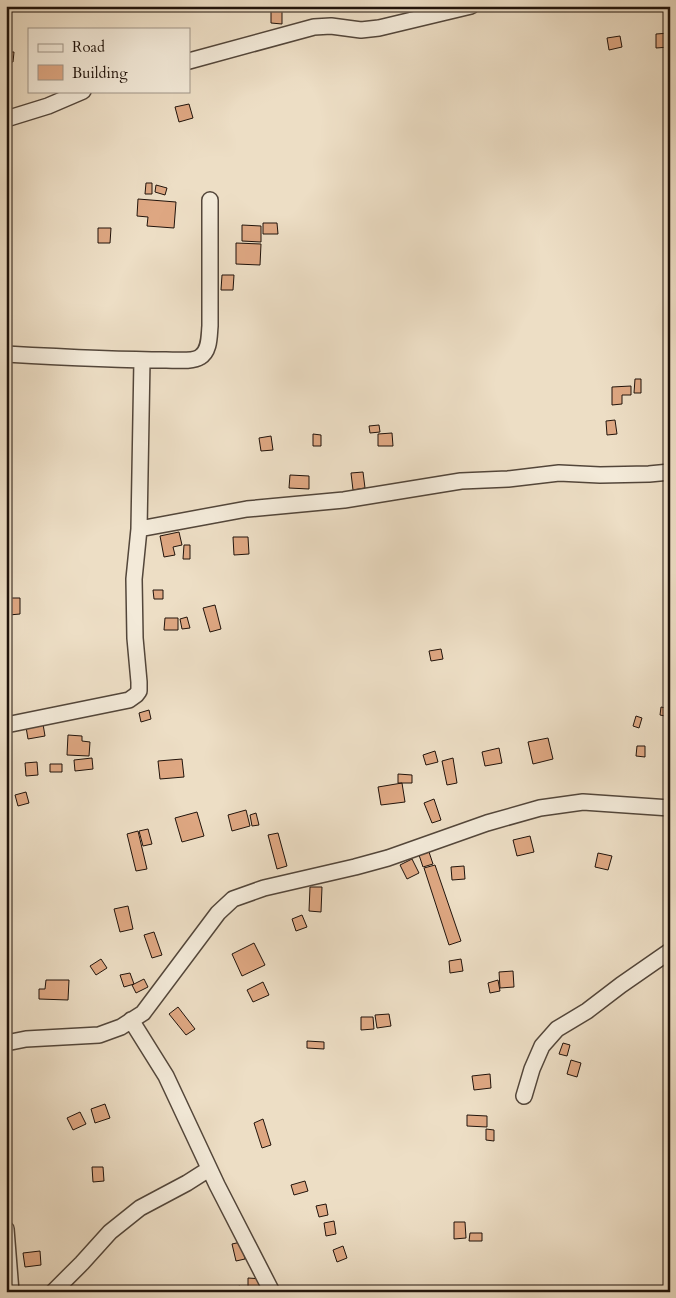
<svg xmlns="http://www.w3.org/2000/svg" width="676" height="1298" font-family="Cardo,serif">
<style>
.building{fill:#dea782;stroke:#20130b}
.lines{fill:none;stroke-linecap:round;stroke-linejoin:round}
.minor-casing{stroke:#53463a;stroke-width:18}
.minor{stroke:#f3ead9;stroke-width:15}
</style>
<rect width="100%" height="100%" fill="#eddec5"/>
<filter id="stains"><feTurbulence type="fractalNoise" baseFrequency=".004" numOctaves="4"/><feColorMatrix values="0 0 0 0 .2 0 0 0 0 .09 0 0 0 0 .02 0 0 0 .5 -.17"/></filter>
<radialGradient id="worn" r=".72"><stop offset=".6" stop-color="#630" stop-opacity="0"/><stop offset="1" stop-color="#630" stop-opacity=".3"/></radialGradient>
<path class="building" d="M 271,9 L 282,10 L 282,24 L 271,23 Z
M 670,33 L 670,47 L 656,48 L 656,34 Z
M 620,36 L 622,47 L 609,50 L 607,38 Z
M 6,52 L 14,52 L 13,62 L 6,62 Z
M 189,104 L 193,118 L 179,122 L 175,107 Z
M 146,183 L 152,183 L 152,194 L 145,194 Z
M 156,185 L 167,188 L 165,195 L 155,192 Z
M 138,199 L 176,202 L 174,228 L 147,226 L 148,217 L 137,216 Z
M 263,223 L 277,223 L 278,234 L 263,234 Z
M 242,225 L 261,226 L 261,242 L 242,241 Z
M 98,228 L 111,228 L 110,243 L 98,243 Z
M 236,243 L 261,244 L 260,265 L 236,264 Z
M 222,275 L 234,275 L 233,290 L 221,290 Z
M 635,379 L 641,379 L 641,393 L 634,393 Z
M 631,386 L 631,395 L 622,395 L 622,404 L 612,405 L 612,387 Z
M 615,420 L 617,434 L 607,435 L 606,421 Z
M 379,425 L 380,432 L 370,433 L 369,426 Z
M 392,433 L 393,446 L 378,446 L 378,434 Z
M 313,434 L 321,435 L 321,446 L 313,446 Z
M 271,436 L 273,450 L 261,451 L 259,438 Z
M 363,472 L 365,488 L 353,490 L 351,473 Z
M 290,475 L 309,476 L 309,489 L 289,488 Z
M 179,532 L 182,545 L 173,547 L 175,555 L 164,557 L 160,536 Z
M 233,537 L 248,537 L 249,554 L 234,555 Z
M 184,545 L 190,545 L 190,559 L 183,559 Z
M 153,590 L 163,590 L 163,599 L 154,599 Z
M 8,598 L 20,598 L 20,614 L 9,615 Z
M 215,605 L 221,629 L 210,632 L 203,608 Z
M 187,617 L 190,628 L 182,629 L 180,619 Z
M 165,618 L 178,618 L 178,630 L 164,630 Z
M 441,649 L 443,659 L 431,661 L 429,651 Z
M 661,707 L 670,709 L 670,717 L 660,715 Z
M 149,710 L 151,719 L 141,722 L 139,713 Z
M 636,716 L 642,718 L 639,728 L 633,726 Z
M 43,724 L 45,736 L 28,739 L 26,727 Z
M 68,735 L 82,736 L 82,741 L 90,742 L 89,756 L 67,755 Z
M 548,738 L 553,759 L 533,764 L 528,742 Z
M 637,746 L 645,746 L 645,757 L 636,756 Z
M 499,748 L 502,763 L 485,766 L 482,752 Z
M 435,751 L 438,762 L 426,765 L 423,755 Z
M 92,758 L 93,769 L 75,771 L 74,760 Z
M 453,758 L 457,783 L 447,785 L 442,761 Z
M 182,759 L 184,777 L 160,779 L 158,761 Z
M 37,762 L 38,775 L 26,776 L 25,763 Z
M 50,764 L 62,764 L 62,772 L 50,772 Z
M 398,774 L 412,775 L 412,783 L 398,783 Z
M 402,783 L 405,802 L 381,805 L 378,787 Z
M 26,792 L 29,803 L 18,806 L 15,795 Z
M 434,799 L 441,820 L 432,823 L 424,803 Z
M 246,810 L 250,826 L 232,831 L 228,815 Z
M 197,812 L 204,836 L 182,842 L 175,818 Z
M 256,813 L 259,825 L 252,826 L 250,815 Z
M 148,829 L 152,844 L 143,846 L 139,831 Z
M 138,831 L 147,869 L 136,871 L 127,834 Z
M 278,833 L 287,866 L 277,869 L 268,835 Z
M 530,836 L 534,852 L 517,856 L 513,840 Z
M 429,852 L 433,864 L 423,867 L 419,855 Z
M 598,853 L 612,856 L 608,870 L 595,867 Z
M 412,859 L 419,873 L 407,879 L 400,865 Z
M 435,865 L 461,941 L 449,945 L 424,868 Z
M 464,866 L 465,879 L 452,880 L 451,867 Z
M 310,887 L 322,887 L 321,912 L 309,911 Z
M 128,906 L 133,929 L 120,932 L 114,909 Z
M 302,915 L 307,927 L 296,931 L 292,919 Z
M 154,932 L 162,955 L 152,958 L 144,935 Z
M 254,943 L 265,965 L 242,976 L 232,954 Z
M 101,959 L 107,968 L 96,975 L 90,966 Z
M 461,959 L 463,971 L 450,973 L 449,961 Z
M 513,971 L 514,987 L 500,988 L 499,972 Z
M 130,973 L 134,984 L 124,987 L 120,975 Z
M 144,979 L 148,987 L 136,993 L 132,985 Z
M 46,980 L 69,980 L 68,1000 L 39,999 L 39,989 L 45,989 Z
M 498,980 L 500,991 L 490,993 L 488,983 Z
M 263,982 L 269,995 L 253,1002 L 247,990 Z
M 178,1007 L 195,1029 L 186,1035 L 169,1014 Z
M 389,1014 L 391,1026 L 377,1028 L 375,1015 Z
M 361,1017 L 373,1017 L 374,1029 L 361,1030 Z
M 307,1041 L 324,1042 L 324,1049 L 307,1048 Z
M 563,1043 L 570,1045 L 567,1056 L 559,1054 Z
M 571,1060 L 581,1063 L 577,1077 L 567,1074 Z
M 490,1074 L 491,1088 L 474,1090 L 472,1076 Z
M 105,1104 L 110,1118 L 95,1123 L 91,1109 Z
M 80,1112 L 86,1124 L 73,1130 L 67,1118 Z
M 467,1115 L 487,1116 L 487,1127 L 467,1126 Z
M 263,1119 L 271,1145 L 262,1148 L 254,1123 Z
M 486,1129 L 494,1130 L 494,1141 L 486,1140 Z
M 92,1167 L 103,1167 L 104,1181 L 93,1182 Z
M 305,1181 L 308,1191 L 294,1195 L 291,1185 Z
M 326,1204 L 328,1215 L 319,1217 L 316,1206 Z
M 334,1221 L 336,1234 L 326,1236 L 324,1223 Z
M 454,1222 L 465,1222 L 466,1238 L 454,1239 Z
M 470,1233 L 482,1233 L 482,1241 L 469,1241 Z
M 241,1242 L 245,1259 L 236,1261 L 232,1244 Z
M 343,1246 L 347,1258 L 337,1262 L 333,1250 Z
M 40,1251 L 41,1265 L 25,1267 L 23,1253 Z
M 248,1278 L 263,1279 L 263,1292 L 248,1292 Z
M 240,1286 L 241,1292 L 217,1292 Z"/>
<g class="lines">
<g class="minor-casing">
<path id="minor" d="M 189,61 L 314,27 L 331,26 L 361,30 L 379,28 L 471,6
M 6,119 L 48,106 L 83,91
M 6,354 C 59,357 113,360 166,360 C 175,360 193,362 200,357 C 210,351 209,336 210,326 L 210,200
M 139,529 L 247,509 L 344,500 L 461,481 L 508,479 L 559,473 L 600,475 L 649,474 L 670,472
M 6,725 L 129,700 L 136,695 L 139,691 L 139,682 L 135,638 L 134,579 L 139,529 L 142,360
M 131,1020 L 166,1076 L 217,1185 L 272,1292
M 6,1043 L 26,1039 L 99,1035 L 121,1027 L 143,1013 L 218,913 L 233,899 L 264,888 L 355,867 L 388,858 L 487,823 L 540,808 L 583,802 L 670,808
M 524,1096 L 532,1069 L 542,1046 L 557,1029 L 587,1011 L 621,985 L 670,951
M 6,1229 L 11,1292
M 53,1292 L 82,1263 L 110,1232 L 140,1208 L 187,1183 L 209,1169"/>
</g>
<use href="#minor" class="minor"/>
</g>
<rect width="676" height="1298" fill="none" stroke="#eddec5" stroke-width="25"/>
<rect x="8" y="8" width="661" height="1283" fill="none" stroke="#20130b" stroke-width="2.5"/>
<rect x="12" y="12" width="651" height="1273" fill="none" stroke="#20130b"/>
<rect x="28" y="28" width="162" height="65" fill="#f3ead9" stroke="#9f9487"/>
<rect x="38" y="44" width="25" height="8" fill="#f3ead9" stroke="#9f9487"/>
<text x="72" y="52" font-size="15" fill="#20130b">Road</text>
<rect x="38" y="65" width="25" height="15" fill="#dea782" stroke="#9f9487"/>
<text x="72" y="78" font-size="15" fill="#20130b">Building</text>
<rect width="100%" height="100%" filter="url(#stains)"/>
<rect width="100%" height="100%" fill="url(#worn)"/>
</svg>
